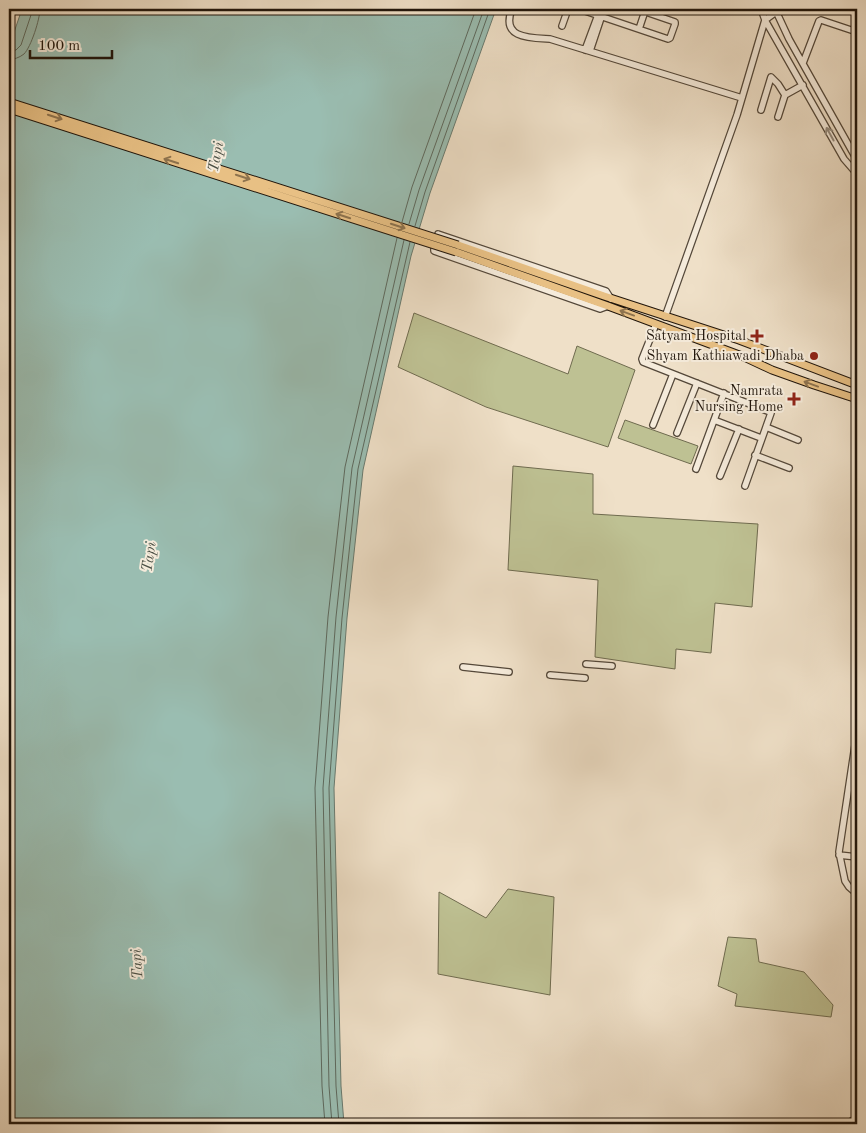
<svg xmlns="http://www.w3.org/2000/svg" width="866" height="1133" font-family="'Old Standard TT',serif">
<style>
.green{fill:#bec193;stroke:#6f6b4f}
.water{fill:#9abdb1;stroke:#697a6f}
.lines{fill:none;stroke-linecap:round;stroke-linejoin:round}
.shore{stroke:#5d695e;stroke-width:1}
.minor-casing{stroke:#54483a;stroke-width:8}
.major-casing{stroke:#20150b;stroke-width:9}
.minor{stroke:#f5ebdb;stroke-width:5.5}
.major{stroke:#e8c084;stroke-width:7}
.major-bridge-casing{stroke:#20150b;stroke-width:9;stroke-linecap:butt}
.major-bridge{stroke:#e8c084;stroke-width:7}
.oneway{stroke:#8e734e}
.oneway2{stroke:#958b7d}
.poi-dot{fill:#8f2418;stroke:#f5ebdb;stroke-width:2}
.labels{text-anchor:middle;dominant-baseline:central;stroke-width:4;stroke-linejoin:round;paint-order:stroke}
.poi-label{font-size:14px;fill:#20150b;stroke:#f5ebdb;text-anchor:end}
.water-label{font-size:15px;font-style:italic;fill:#4b5045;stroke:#f5ebdb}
</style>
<rect width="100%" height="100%" fill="#efe0c8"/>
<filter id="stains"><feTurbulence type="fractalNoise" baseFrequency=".004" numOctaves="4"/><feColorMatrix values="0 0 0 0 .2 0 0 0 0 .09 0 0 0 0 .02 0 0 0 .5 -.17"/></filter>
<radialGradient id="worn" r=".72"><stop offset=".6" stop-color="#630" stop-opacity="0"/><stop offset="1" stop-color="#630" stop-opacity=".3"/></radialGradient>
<path class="green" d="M 414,313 L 568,374 L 577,346 L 635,370 L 608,447 L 486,407 L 398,367 Z
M 625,420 L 698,446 L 691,464 L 618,438 Z
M 513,466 L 593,474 L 593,514 L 758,524 L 752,607 L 715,603 L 711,653 L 676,649 L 675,669 L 595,657 L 598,580 L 508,570 Z
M 508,889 L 554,897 L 550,995 L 438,974 L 439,892 L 486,918 Z
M 728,937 L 756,939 L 759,962 L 804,972 L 833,1005 L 831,1017 L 735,1006 L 737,994 L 718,986 Z"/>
<path class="water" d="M 22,9 L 496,9 L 430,193 L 411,256 L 363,470 L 347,618 L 334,788 L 341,1086 L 344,1124 L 9,1124 L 9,47 Z"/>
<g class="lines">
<path class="shore" d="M 9,52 L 16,50 L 21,45 L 33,9
M 9,60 C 14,59 19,58 24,54 C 31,47 40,19 40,9
M 402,222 L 412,187 L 476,9
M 409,224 L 419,190 L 484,9
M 415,226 L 425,192 L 490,9
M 325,1124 L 322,1086 L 315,788 L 328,617 L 345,467 L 397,238
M 332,1124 L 329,1086 L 323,788 L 336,617 L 352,468 L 404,240
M 339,1124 L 336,1086 L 329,788 L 342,618 L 358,469 L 410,242"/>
<g class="minor-casing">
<path id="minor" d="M 512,9 C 500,39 531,38 550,39 L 742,98
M 579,9 L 668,39 L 670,38 L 675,24 L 675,22 L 637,9
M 761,9 L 765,20 L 844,159 L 857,174
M 775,9 L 789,39 L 857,160
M 562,26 L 568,9
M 639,29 L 645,11
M 585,50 L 598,15 L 601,13
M 590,51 L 604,9
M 803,63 L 819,21 L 821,20 L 857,32
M 761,110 L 771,77 L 778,84 L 785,95 L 803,85
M 778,117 L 785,95
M 608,306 L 600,309 L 434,251 L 434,248 L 438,234 L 606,291 L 611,299
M 665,317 L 737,115 L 765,20 L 776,12
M 656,324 L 642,359 L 643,362 L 770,412 L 771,413 L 745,486
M 714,420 L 761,438
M 653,425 L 673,374
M 766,427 L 798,440
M 677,433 L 697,383
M 755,455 L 789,468
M 696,469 L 724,393
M 720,476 L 739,429
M 586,664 L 612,666
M 463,667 L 509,672
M 550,675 L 585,678
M 857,732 L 839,852 L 845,881 L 849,887 L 857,894
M 839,855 L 857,857
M 846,1124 L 857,1118"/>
</g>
<g class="major-casing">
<path id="major" d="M 458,245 L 604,296 L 739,340 L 857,385
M 456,252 L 608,306 L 742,356 L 772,370 L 814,385 L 857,399"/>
</g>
<use href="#minor" class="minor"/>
<use href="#major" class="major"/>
<g class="major-bridge-casing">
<path id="major-bridge" d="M 9,102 L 458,245
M 9,109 L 456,252"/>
</g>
<use href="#major-bridge" class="major-bridge"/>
</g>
<defs><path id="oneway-shaft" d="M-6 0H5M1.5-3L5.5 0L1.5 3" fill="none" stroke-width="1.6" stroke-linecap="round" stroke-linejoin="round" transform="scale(1.25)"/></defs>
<g class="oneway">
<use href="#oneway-shaft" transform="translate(55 117) rotate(18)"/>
<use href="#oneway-shaft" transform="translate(171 161) rotate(-162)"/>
<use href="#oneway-shaft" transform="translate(243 177) rotate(18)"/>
<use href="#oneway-shaft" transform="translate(343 216) rotate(-162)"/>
<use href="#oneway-shaft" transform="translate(398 226) rotate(18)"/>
<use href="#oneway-shaft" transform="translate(627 313) rotate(-160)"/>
<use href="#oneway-shaft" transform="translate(811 384) rotate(-160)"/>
</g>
<use class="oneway2" href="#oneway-shaft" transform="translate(830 134) rotate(-119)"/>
<g class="poi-dot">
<path d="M754.5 328.5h5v5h5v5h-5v5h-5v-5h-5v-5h5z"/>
<circle cx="814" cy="356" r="5"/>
<path d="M791.5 391.5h5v5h5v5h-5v5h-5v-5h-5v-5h5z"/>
</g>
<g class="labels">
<g class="poi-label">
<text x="746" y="336">Satyam Hospital</text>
<text x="804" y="356">Shyam Kathiawadi Dhaba</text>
<text x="783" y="391">Namrata<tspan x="783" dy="16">Nursing Home</tspan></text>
</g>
<g class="water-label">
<text transform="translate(217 157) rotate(-79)">Tapi</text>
<text transform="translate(150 557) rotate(-82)">Tapi</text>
<text transform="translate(138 964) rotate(-94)">Tapi</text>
</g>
</g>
<rect width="866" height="1133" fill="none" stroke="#efe0c8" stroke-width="30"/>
<rect x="10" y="10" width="846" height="1113" fill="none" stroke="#20150b" stroke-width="2.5"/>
<rect x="15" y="15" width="836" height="1103" fill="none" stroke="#20150b"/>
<path d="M30 50v8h82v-8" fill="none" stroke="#20150b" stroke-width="2.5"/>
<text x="38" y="50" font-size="15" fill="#20150b" stroke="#f5ebdb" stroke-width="4" paint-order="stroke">100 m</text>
<rect width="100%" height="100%" filter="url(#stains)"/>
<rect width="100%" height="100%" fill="url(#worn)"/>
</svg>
